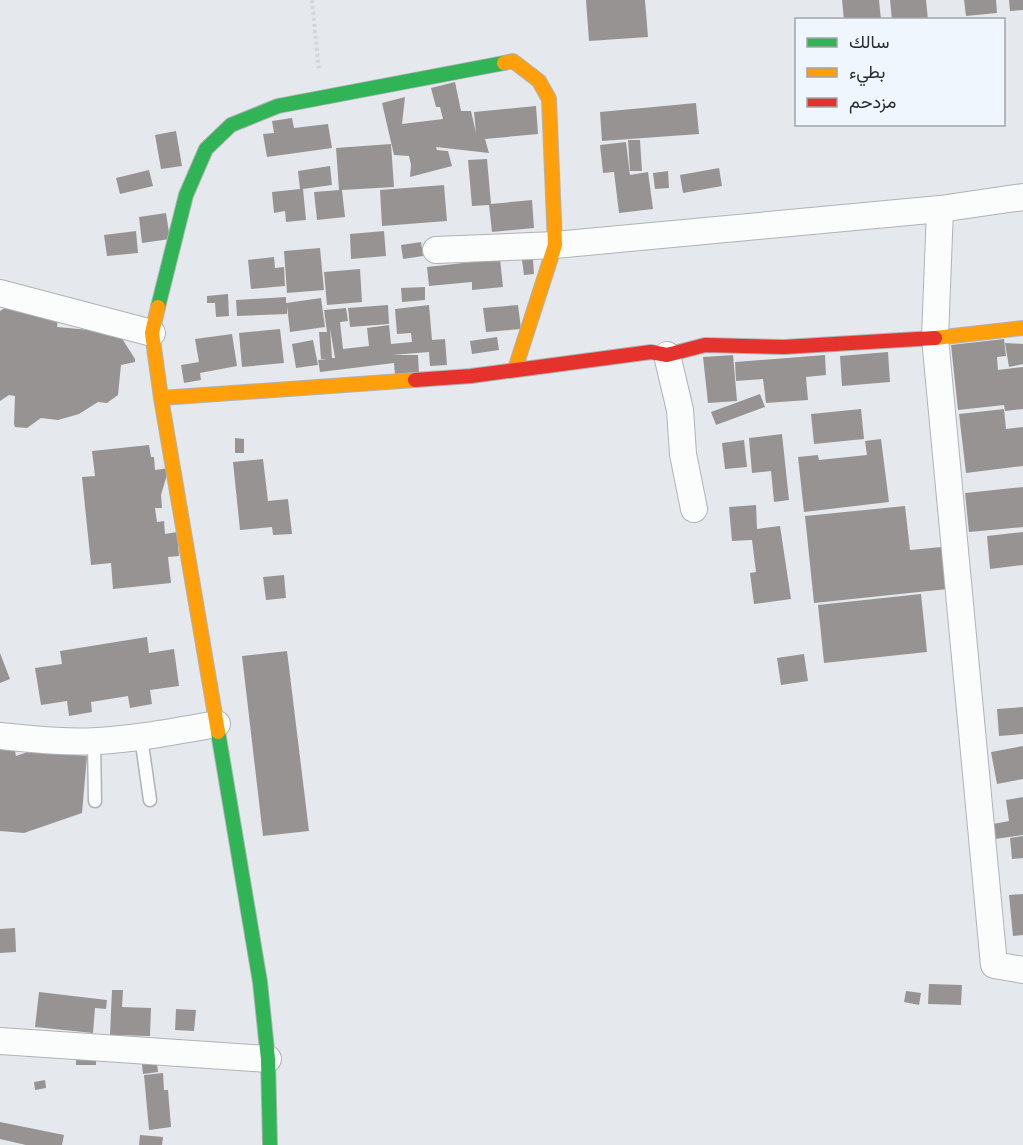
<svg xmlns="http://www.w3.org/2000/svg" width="1023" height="1145" font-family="'Work Sans',Vazirmatn,sans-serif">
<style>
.building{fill:#989393;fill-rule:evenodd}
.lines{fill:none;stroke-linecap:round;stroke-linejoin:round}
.lane-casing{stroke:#afb3b6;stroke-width:15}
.street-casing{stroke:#afb3b6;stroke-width:28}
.fast-casing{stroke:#afb3b6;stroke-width:16}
.slow-casing{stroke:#afb3b6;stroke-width:16}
.jam-casing{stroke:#afb3b6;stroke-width:16}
.path{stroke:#d4d5d6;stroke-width:4;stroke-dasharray:3 3;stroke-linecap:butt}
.lane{stroke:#fbfcfc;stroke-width:12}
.street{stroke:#fbfcfc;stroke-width:26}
.fast{stroke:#30b455;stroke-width:14}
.slow{stroke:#ff9f0a;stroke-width:14}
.jam{stroke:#e5322d;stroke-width:14}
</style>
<rect width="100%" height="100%" fill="#e5e9ee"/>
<path class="building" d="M 586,0 L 645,0 L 648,37 L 589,41 Z
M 842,0 L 879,0 L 881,20 L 844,20 Z
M 890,0 L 926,0 L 928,20 L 892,20 Z
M 964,0 L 996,0 L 997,13 L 966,16 Z
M 1009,0 L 1023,0 L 1023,10 L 1010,11 Z
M 455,82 L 461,111 L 471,111 L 476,133 L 474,112 L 536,106 L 538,134 L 485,139 L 489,153 L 436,147 L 437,150 L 448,151 L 452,166 L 410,177 L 411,165 L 409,156 L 394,155 L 382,103 L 405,97 L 402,124 L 443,119 L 440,107 L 436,107 L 431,88 Z
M 696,103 L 699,134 L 602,141 L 600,112 Z
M 292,118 L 294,128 L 328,124 L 332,148 L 267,157 L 263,134 L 274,133 L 272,121 Z
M 176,131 L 182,166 L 161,169 L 155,135 Z
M 628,140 L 640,140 L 642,171 L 630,171 Z
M 626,142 L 630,175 L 648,172 L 653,209 L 619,213 L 614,172 L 603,173 L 600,145 Z
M 391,144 L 394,187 L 342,190 L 345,217 L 317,220 L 314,192 L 339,190 L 336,148 Z
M 487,159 L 491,204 L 532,200 L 534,228 L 492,232 L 489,205 L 472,206 L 468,160 Z
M 330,166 L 332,185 L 303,189 L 306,220 L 286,222 L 285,211 L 274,213 L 272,192 L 300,189 L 298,171 Z
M 719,168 L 722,186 L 683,193 L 680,175 Z
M 149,170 L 153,186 L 120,194 L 116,178 Z
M 668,171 L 669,188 L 655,189 L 653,173 Z
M 444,185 L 447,221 L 382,226 L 380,190 Z
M 166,213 L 170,239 L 142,243 L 139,217 Z
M 136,231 L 138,253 L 107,256 L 104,235 Z
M 384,231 L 386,256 L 351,259 L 350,234 Z
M 421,242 L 423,256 L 403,259 L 401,245 Z
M 320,248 L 324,290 L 287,293 L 284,251 Z
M 274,257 L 275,268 L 284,267 L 285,286 L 251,289 L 248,260 Z
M 500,259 L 503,287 L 472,290 L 472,282 L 429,286 L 427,267 Z
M 533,259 L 534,274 L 524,275 L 522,260 Z
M 360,269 L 362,302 L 327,305 L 324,272 Z
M 425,287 L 425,300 L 402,302 L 401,288 Z
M 228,294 L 229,316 L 216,317 L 215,303 L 207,303 L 207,296 Z
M 286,297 L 286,303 L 321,298 L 325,327 L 290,332 L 287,306 L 287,314 L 237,316 L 236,300 Z
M 388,305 L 389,324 L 350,327 L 348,308 Z
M 429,305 L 432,340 L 445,339 L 447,365 L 430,366 L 429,352 L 393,355 L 418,355 L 419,374 L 395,376 L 394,363 L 320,372 L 318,360 L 327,359 L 321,359 L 319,332 L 327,332 L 324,310 L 346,308 L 348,321 L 340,322 L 343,349 L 369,346 L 367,328 L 389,325 L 391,344 L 412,342 L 411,333 L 397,334 L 395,309 ZM 330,328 L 335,358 L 332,358 Z
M 518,305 L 521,329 L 486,332 L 483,308 Z
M 8,306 L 59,309 L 57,327 L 90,330 L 95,327 L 116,329 L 135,359 L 135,362 L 121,365 L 118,395 L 107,403 L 98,402 L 79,414 L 58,420 L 41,418 L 27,428 L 15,427 L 14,424 L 15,396 L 9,395 L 0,401 L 0,311 Z
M 280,329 L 284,363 L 242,367 L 239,333 Z
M 232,334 L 237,366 L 200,373 L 201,380 L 184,383 L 181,365 L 199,362 L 195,339 Z
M 497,337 L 499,350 L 472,354 L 470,341 Z
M 1004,339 L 1006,356 L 997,357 L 998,370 L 1023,367 L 1023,409 L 1005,411 L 1004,405 L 958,410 L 951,345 Z
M 313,340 L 318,365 L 296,368 L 292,344 Z
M 1005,343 L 1023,344 L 1023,364 L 1009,367 Z
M 888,352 L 890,382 L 842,386 L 840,356 Z
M 733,355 L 737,401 L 708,403 L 703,357 Z
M 825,355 L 826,375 L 806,377 L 808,400 L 766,403 L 763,379 L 736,381 L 735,362 Z
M 760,394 L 765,407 L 716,425 L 711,412 Z
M 861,409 L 864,439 L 814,444 L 811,414 Z
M 1004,409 L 1006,429 L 1023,427 L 1023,466 L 966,473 L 959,414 Z
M 782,434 L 789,500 L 774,502 L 771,471 L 752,473 L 749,438 Z
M 235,438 L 244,439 L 244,453 L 235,453 Z
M 881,439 L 889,502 L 804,512 L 798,457 L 818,455 L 819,460 L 867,455 L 865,441 Z
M 744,440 L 747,467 L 725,469 L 722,443 Z
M 149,445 L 151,457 L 154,457 L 155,470 L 169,468 L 161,495 L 162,508 L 155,508 L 157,522 L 164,521 L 165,534 L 177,532 L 179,556 L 168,557 L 171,583 L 113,589 L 111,563 L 91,565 L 82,477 L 95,476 L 92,451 Z
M 263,459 L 268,501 L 288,499 L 292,534 L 273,535 L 272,527 L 240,530 L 233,462 Z
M 1023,487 L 1023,527 L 969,532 L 965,493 Z
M 756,505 L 757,529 L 780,526 L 791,599 L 754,604 L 750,573 L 756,572 L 752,540 L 732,541 L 729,507 Z
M 905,506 L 910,550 L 952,546 L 957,588 L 814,603 L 805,516 Z
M 1023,532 L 1023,565 L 990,569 L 987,536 Z
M 284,575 L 286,598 L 266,600 L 263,577 Z
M 921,594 L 927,652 L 824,663 L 818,605 Z
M 147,637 L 149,653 L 174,649 L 179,686 L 150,690 L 152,704 L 130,708 L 128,696 L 91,702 L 92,712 L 69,716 L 67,701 L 41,705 L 35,668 L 62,664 L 60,651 Z
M 287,651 L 309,831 L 263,836 L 242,656 Z
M 0,653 L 10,679 L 0,683 Z
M 804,654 L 808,681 L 781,685 L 777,658 Z
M 1023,707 L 1023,734 L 999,736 L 997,709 Z
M 0,739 L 5,740 L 4,750 L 15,751 L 16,756 L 51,744 L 65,746 L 69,754 L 87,756 L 82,813 L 24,833 L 0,831 Z
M 1023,746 L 1023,779 L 997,784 L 991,752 Z
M 1023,797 L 1023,835 L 995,839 L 993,824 L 1009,821 L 1006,800 Z
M 1023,836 L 1023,858 L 1012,859 L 1010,838 Z
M 1023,894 L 1023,935 L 1013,936 L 1009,895 Z
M 15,928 L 16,952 L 0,953 L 0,929 Z
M 929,984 L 962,985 L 961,1005 L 928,1004 Z
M 112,990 L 123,990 L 122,1007 L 151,1008 L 150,1036 L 110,1035 Z
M 906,991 L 921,993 L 919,1005 L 904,1002 Z
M 39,992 L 107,1000 L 106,1009 L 95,1008 L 93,1033 L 35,1027 Z
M 176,1009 L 196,1010 L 194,1031 L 175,1030 Z
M 156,1054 L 158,1072 L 143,1074 L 141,1056 Z
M 76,1056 L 96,1056 L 96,1065 L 76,1065 Z
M 163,1073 L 164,1090 L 168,1090 L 171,1127 L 149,1130 L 144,1075 Z
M 45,1080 L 46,1088 L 35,1090 L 34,1082 Z
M 0,1122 L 64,1135 L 62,1145 L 26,1145 L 0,1139 Z
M 140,1135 L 163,1137 L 162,1145 L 139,1145 Z"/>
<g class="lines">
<g class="lane-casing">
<path id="lane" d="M 141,737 L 150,800
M 94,741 L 95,801"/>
</g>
<g class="street-casing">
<path id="street" d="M 940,209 L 935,338 L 994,965 L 1023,970
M 436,250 L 555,245 L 940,209 L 1023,197
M 0,293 L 152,333
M 667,355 L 680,410 L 683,454 L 694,509
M 0,736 C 32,739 65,743 97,741 C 137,739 177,731 217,724
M 0,1041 L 268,1059"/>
</g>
<g class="fast-casing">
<path id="fast" d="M 158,307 L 186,195 L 206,149 L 231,125 L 278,106 L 504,63
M 218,732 L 260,982 L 268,1059 L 270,1145"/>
</g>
<g class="slow-casing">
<path id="slow" d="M 504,63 L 513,61 L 539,81 L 549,99 L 555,245 L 515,369
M 158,307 L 152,333 L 161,398 L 218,732
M 935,338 L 1023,328
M 161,398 L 415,380"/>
</g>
<g class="jam-casing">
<path id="jam" d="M 415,380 L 471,376 L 651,352 L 667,355 L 705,345 L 784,347 L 935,338"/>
</g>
<path class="path" d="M 312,0 L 319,71"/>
<use href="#lane" class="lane"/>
<use href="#street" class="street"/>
<use href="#fast" class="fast"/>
<use href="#slow" class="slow"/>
<use href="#jam" class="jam"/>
</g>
<rect x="795" y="18" width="210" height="108" fill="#eff6fd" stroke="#a0a5ab" stroke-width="1.5"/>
<rect x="807" y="38" width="30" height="9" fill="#30b455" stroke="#a0a5ab" stroke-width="1.5"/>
<text x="849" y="48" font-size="18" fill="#292c2f">سالك</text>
<rect x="807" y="68" width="30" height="9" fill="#ff9f0a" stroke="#a0a5ab" stroke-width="1.5"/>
<text x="849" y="78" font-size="18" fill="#292c2f">بطيء</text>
<rect x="807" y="98" width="30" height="9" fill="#e5322d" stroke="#a0a5ab" stroke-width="1.5"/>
<text x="849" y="108" font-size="18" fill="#292c2f">مزدحم</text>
</svg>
